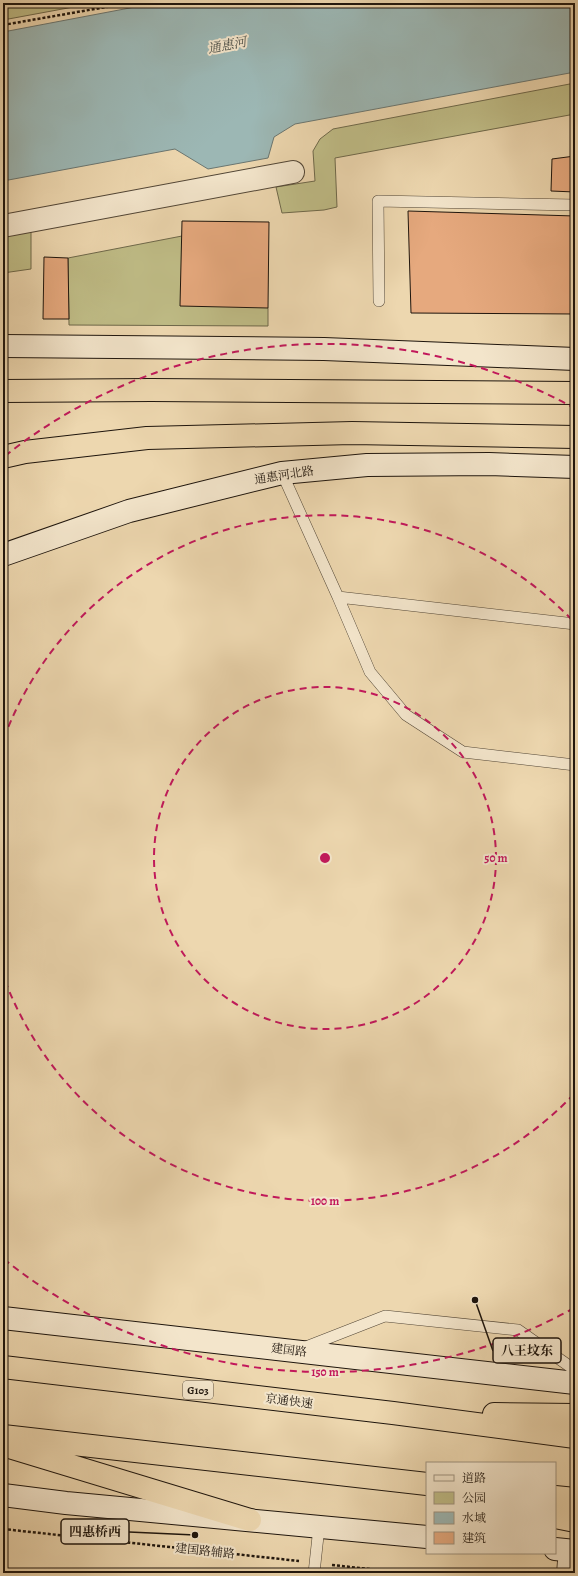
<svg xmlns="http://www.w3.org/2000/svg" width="578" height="1576" font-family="Alegreya,'Noto Serif SC',serif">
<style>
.green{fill:#bfbc86;stroke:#6e684a}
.water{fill:#9cb7b4;stroke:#6a7671}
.building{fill:#e6a97e;stroke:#1e150d}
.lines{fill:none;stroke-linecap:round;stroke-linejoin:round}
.lane-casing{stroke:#524636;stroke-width:12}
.street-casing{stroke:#524636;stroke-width:24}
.secondary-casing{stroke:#1e150d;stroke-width:24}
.highway-casing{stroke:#1e150d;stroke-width:24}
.path{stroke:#1e150d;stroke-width:2.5;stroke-dasharray:3 2;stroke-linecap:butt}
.lane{stroke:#f3e5cb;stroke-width:11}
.street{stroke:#f3e5cb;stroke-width:22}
.secondary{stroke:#f3e5cb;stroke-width:22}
.highway{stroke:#edd7af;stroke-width:22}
.ring{fill:none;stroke:#c2185b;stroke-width:2;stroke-dasharray:7 5}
.labels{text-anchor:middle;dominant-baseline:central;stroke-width:4;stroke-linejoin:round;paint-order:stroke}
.shield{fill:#f3e5cb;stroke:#5e5346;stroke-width:1}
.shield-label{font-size:11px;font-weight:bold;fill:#1e150d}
.street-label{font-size:12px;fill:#1e150d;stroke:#f3e5cb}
.water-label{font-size:13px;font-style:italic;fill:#4a4e47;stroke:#f3e5cb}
.centre{fill:#c2185b;stroke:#f3e5cb;stroke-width:2}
.ring-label{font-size:12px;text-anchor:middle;font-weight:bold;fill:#c2185b;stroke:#f3e5cb;stroke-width:4;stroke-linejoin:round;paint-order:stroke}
.leader{fill:none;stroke:#1e150d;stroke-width:1.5}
.callout-dot{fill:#1e150d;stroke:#f3e5cb;stroke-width:1.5}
.callout{fill:#f3e5cb;stroke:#1e150d;stroke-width:1.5}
.callout-label{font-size:13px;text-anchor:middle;font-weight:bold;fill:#1e150d}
</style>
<rect width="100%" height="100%" fill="#edd7af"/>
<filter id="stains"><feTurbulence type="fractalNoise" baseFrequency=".005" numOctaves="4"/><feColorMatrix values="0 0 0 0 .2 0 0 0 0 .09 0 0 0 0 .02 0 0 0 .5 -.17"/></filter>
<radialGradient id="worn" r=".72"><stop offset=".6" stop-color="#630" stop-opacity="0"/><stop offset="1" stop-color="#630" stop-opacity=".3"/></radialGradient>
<path class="green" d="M 3,3 L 95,3 L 3,20 Z
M 575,83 L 575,114 L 335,158 L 337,207 L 324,210 L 282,213 L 276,187 L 315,181 L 313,151 L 320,139 L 333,129 Z
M 31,229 L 31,269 L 3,273 L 3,236 Z
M 182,236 L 268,308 L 268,326 L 69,325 L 68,258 Z"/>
<path class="water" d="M 156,3 L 575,3 L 575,72 L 295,124 L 274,137 L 268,158 L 208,169 L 175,149 L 3,181 L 3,32 Z"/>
<path class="building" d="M 575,156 L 575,192 L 551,191 L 552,159 Z
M 408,211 L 575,216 L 575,314 L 411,313 Z
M 182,221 L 269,222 L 268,308 L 180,306 Z
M 44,257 L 68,258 L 69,319 L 43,319 Z"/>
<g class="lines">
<g class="lane-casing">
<path id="lane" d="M 379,301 L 378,201 L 575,205
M 282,473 L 338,597 L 575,624
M 338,597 L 370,672 L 406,715 L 463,752 L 575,765
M 303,1348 L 385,1316 L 518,1330 L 575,1370
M 314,1573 L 319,1527"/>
</g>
<g class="street-casing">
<path id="street" d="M 3,226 L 293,172
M 568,1573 L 570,1551"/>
</g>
<g class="secondary-casing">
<path id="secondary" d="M 3,346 L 324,349 L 575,359
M 3,555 L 129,511 L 282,473 L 367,465 L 489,464 L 575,467
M 3,1318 L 575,1383
M 3,1495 L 66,1503 L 427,1537
M 555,1549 L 575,1551"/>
</g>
<g class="highway-casing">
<path id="highway" d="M 3,391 L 151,390 L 575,393
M 3,457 L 25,452 L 147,438 L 352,433 L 575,437
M 3,1367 L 393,1413 L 575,1437
M 494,1414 L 575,1415
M 3,1436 L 427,1484
M 6,1446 L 250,1520
M 555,1497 L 575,1499
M 555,1517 L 575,1521"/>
</g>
<path class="path" d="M 3,25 L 129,3
M 3,1529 L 299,1561
M 332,1565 L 407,1573"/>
<use href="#lane" class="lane"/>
<use href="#street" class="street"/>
<use href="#secondary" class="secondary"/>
<use href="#highway" class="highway"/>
</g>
<g class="ring">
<circle cx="325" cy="858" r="171"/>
<path d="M574 1094A343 343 0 0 1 4 978M4 738A343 343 0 0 1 574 622"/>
<path d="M574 1308A514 514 0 0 1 5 1260M5 456A514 514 0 0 1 574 408"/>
</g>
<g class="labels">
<rect class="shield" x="183" y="1381" width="30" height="18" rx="3"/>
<g class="shield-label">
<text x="198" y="1390">G103</text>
</g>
<g class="street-label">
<text transform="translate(284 475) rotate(-9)">通惠河北路</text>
<text transform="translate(289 1350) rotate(7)">建国路</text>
<text transform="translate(289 1401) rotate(7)">京通快速</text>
<text transform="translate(205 1551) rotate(6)">建国路辅路</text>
</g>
<g class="water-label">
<text transform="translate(227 45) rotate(-11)">通惠河</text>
</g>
</g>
<circle cx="325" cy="858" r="6" class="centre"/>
<g class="ring-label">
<text x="496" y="862">50 m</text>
<text x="325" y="1205">100 m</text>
<text x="325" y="1376">150 m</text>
</g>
<path class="leader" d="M475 1300L493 1351M195 1535L129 1532"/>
<g class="callout-dot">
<circle cx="475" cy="1300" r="4"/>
<circle cx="195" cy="1535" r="4"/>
</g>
<g class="callout">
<rect x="493" y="1338" width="68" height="25" rx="4"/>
<rect x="61" y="1519" width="68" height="25" rx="4"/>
</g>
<g class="callout-label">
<text x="527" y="1355">八王坟东</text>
<text x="95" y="1536">四惠桥西</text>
</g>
<rect width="578" height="1576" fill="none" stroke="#edd7af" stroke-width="16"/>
<rect x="4" y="4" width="570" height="1568" fill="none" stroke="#1e150d" stroke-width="2"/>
<rect x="8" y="8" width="562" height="1560" fill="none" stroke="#1e150d"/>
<rect x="426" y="1462" width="130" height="92" fill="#f3e5cb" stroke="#9e927f"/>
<rect x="434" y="1475" width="20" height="6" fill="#f3e5cb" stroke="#9e927f"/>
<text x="462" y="1482" font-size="12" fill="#1e150d">道路</text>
<rect x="434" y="1492" width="20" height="12" fill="#bfbc86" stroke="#9e927f"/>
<text x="462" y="1502" font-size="12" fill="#1e150d">公园</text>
<rect x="434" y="1512" width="20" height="12" fill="#9cb7b4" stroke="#9e927f"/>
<text x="462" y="1522" font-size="12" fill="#1e150d">水域</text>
<rect x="434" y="1532" width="20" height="12" fill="#e6a97e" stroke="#9e927f"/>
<text x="462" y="1542" font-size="12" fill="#1e150d">建筑</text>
<rect width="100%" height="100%" filter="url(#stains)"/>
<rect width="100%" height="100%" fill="url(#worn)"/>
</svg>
